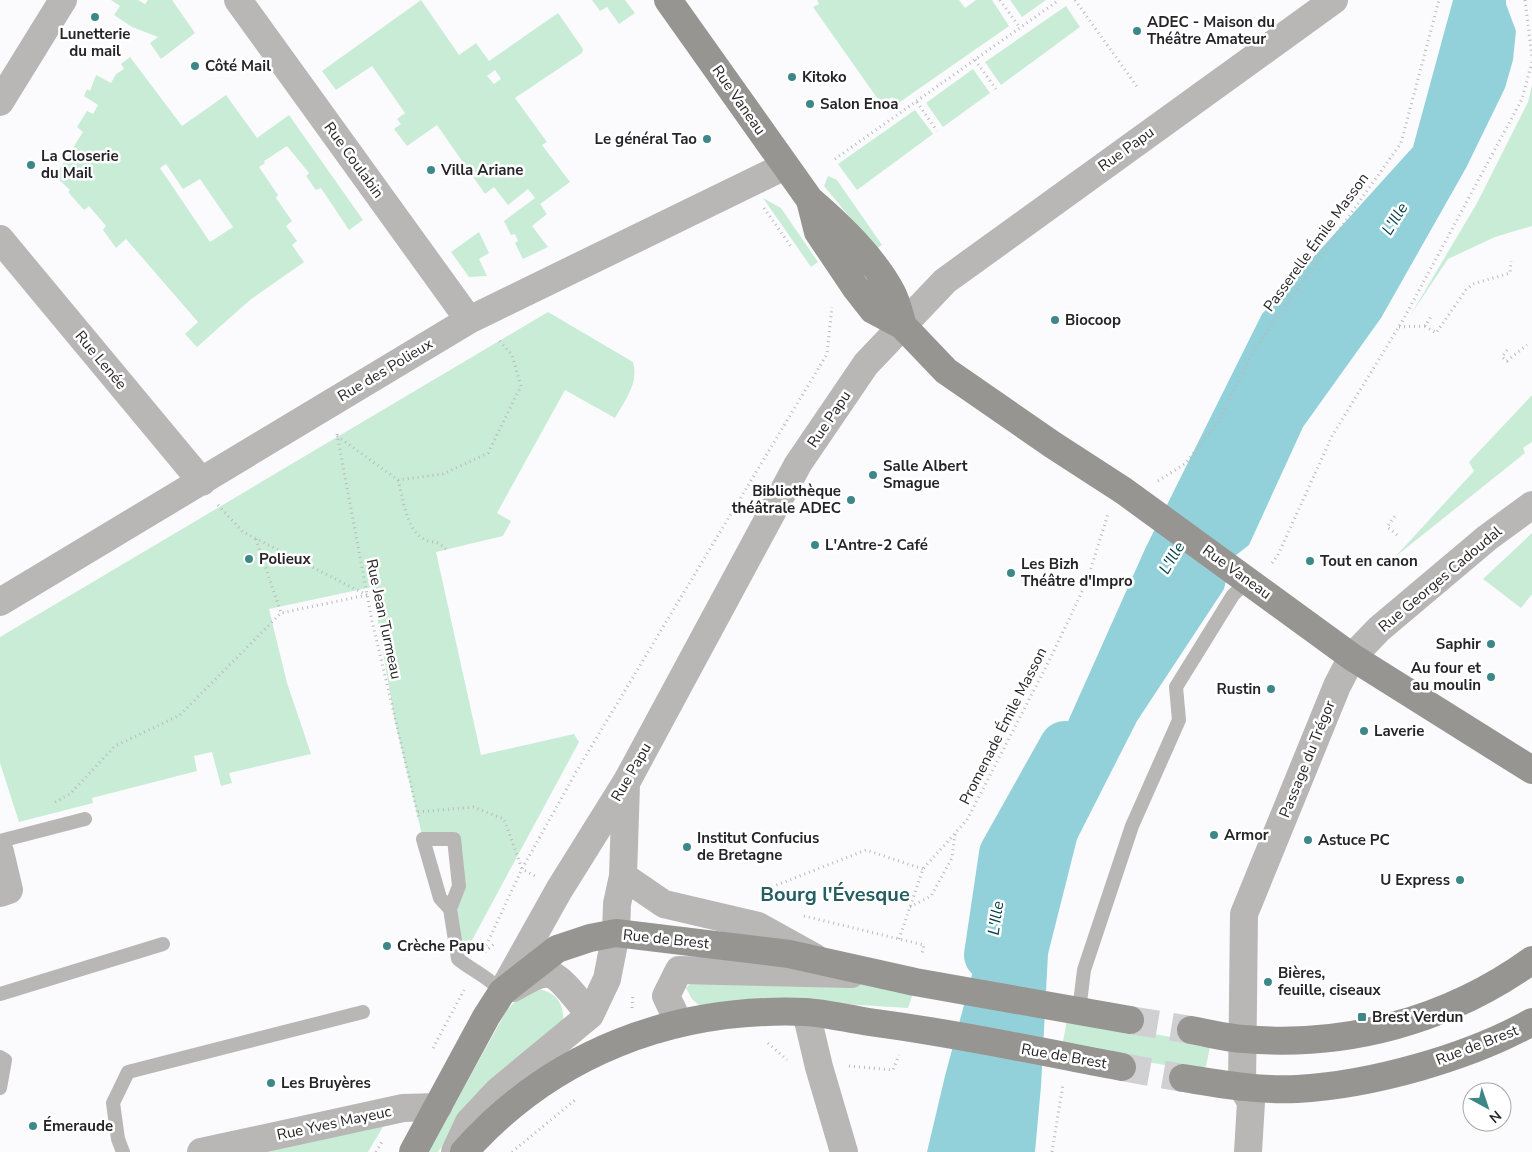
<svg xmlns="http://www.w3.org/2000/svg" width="1532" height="1152" font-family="'Nunito Sans',sans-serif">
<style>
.green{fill:#c9ecd6;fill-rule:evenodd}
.water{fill:#92d1d9}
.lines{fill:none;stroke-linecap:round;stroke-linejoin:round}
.river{stroke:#92d1d9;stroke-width:52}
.secondary-tunnel{stroke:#d0d0d3;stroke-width:28;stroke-dasharray:28 14;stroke-linecap:butt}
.path{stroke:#bababd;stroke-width:3;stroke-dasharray:1 4;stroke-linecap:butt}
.lane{stroke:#b8b7b5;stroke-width:14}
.street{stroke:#b8b7b5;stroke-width:28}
.secondary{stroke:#979592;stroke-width:28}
.poi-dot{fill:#3e8789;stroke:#fff;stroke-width:2}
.labels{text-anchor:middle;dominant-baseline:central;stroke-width:5;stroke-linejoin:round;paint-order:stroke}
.poi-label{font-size:15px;font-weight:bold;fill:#252527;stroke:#fff;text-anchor:start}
.street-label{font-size:15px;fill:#252527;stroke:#fff}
.water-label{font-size:16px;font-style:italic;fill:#054148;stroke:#fff}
.district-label{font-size:20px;font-weight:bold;fill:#255f61;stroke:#fff}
</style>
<rect width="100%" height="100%" fill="#fbfbfe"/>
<path class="green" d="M 111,0 L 138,0 L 145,4 L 148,0 L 172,0 L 195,33 L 161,59 L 150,43 L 158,37 L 132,27 L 114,15 L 120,6 Z
M 421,0 L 459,55 L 476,43 L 489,61 L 558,13 L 583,49 L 582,53 L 515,98 L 547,142 L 542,145 L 570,182 L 540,204 L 547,214 L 532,226 L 548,247 L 523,259 L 515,243 L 518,241 L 515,234 L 511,235 L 504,221 L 535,198 L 528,189 L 508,205 L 494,187 L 485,194 L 437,125 L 407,146 L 394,129 L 401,124 L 397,119 L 405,113 L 372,66 L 336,90 L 322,71 ZM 495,70 L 501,79 L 494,84 L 487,76 Z
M 592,0 L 625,0 L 635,13 L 619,24 L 607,7 L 600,11 Z
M 817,0 L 959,0 L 965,8 L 976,0 L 992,0 L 1009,26 L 897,104 L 892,97 L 882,105 L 813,7 L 819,4 Z
M 1010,0 L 1046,0 L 1022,17 Z
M 1066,6 L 1080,27 L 1001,85 L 985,62 Z
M 130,57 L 182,126 L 226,95 L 257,138 L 289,115 L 363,220 L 349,230 L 321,188 L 316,190 L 306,176 L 309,173 L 287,146 L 264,161 L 265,163 L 259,167 L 278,195 L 276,198 L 292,221 L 286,226 L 297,241 L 292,245 L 304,262 L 250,300 L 197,347 L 185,334 L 198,322 L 126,239 L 116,248 L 103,230 L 106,226 L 89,206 L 84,210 L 68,192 L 70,190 L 55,176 L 83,132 L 77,127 L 87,111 L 93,114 L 98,105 L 84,96 L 87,89 L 90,91 L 96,75 L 111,83 L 116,74 L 124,69 L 121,64 ZM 166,164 L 183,189 L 200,179 L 233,227 L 210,242 L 160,168 Z
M 973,69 L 990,93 L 943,127 L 926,103 Z
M 1532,85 L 1532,226 L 1495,237 L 1448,259 L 1410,316 L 1477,203 L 1528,102 Z
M 915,110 L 933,134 L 857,190 L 838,164 Z
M 828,176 L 837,180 L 882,245 L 876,249 L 824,186 Z
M 763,198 L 781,208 L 818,262 L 811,267 Z
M 479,232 L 489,253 L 479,259 L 487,276 L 469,277 L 451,252 Z
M 548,312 L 633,362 C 639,384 625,400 615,418 L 565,390 L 497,513 L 511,521 L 503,536 L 436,552 L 481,755 L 574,734 L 579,742 L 470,944 L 455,938 L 459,886 L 454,839 L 423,839 L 395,722 L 372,587 L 269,609 L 287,683 L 311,754 L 229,773 L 232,783 L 221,786 L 212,752 L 194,756 L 197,771 L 92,798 L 93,803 L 19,822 L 0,763 L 0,637 Z
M 1532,395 L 1532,442 L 1523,448 L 1525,453 L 1395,557 L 1474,471 L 1469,462 Z
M 1532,533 L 1532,594 L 1521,608 L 1483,579 Z
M 698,977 L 841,978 L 914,990 L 908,1008 L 778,1000 L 701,1007 L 692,999 L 686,988 Z
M 537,989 C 555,991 565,1004 563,1022 L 463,1115 L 438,1152 L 428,1152 L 507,1010 L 521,995 Z
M 1067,1019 L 1206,1043 L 1210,1047 L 1206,1066 L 1201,1071 L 1062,1048 Z
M 393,1110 L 368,1152 L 201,1152 Z"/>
<path class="water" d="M 1453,0 L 1506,0 L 1506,4 L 1516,31 L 1513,60 L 1505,88 L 1466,168 L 1381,318 L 1303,427 L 1249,545 L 1231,559 L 1224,589 L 1137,721 L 1077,839 L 1048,954 L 1041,1086 L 1035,1152 L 927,1152 L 945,1076 L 980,945 L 998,889 L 1040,784 L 1145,549 L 1262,314 L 1413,147 Z"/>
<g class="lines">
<path class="river" d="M 990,955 L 1005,854 L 1065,747"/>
<path class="secondary-tunnel" d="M 1130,1020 L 1191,1030
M 1122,1067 L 1183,1078"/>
<path class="path" d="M 1000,0 L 1020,28
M 1075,0 L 1138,88
M 1525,0 L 1532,57
M 975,60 L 996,89
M 917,102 L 937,131
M 835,159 L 1059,0
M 764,208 L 792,248
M 1425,326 L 1436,333 L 1466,290 L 1473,284 L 1510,273 L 1511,261
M 1399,327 L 1425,326 L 1432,315
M 1507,350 L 1502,357 L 1507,361 L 1527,345
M 337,434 L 372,621 L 419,819
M 337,436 L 398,480 L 443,474 L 488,453 L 521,386 L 512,355 L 498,339
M 398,480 C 403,497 406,528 422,538 C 431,544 434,538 446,549
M 1158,481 L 1186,463 L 1218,422 L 1254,350 L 1401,143 L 1439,0
M 218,505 L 243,532 L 367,595
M 1397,535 L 1387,527 L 1397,513
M 256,539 L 281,613
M 1272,563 L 1278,555 L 1332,436 L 1403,320 L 1522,99 L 1532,62
M 55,802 L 70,794 L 115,746 L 180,715 L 281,613 L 367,595
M 418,812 L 473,807 L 504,819 L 522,869 L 535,876
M 764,899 L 769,888 L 866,850 L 923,869
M 910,907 L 931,896 L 952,858 L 955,834
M 804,916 L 924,945 L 922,954
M 899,939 L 923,869 L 967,820 L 1051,657 L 1087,581 L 1108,514
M 484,950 L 522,869 L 576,772 L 827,354 L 832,307
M 485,952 L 495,943
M 632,1008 L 633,994
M 768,1043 L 787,1060
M 433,1048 L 464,990
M 849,1066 L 893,1070 L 899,1055
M 376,1152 L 382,1142
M 512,1152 L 575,1100
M 1052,1152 L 1063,1084"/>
<path class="lane" d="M 0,841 L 85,819
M 450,909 L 440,898 L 423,839 L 454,839 L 459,886 L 450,909 L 458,959 C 473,971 490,978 502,992
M 0,994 L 163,944
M 1079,1011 L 1084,970 L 1132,826 L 1179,720 L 1176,687 L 1233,595 L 1248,581
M 0,1057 L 5,1060 L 0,1088
M 123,1152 L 118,1139 L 113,1103 L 128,1072 L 363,1012"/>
<path class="street" d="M 238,0 L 469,320
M 0,102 L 63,0
M 0,239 L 202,482
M 0,602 L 469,320 L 785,166
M 0,852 L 9,890 L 0,893
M 623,876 L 664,904 L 758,926 L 814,957
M 513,988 C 523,983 538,972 549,974 C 561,976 582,1006 590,1015
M 502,992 L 559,890 L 627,781 L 798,464 L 866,364 L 945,281 L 1334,0
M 806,1012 L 819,1067 L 844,1152
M 679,1023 L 666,996 L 679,970 L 851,974
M 201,1152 L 403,1108 L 438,1107
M 455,1152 L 469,1122 L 498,1091 L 590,1015 L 607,979 L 616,933 L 617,904 L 623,876 L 626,784
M 1248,1152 L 1251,1102 L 1242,1087 L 1244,914 L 1337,686 L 1352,657 L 1379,629 L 1487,538 L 1532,505"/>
<path class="secondary" d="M 668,0 L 810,200 C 838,224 875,260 892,293 C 897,303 900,316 903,326
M 810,200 L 818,232 L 855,287 L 873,310 L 903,326 L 946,371 L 1053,445 L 1124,491 L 1352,657 L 1532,770
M 1191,1030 C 1208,1033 1226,1038 1244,1039 C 1346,1048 1449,1020 1532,960
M 1183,1078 C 1221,1084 1259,1091 1297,1089 C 1370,1085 1468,1058 1532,1022
M 413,1152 L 486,1017 L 502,992 L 557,949 L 590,938 L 616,933 L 789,954 L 915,982 L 1130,1020
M 464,1152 C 552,1053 673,1007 805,1012 C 826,1013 848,1019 869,1022 C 953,1033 1038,1051 1122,1067"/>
</g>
<g class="poi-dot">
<circle cx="95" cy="17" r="5"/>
<circle cx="1137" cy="31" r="5"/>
<circle cx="195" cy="66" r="5"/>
<circle cx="792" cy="77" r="5"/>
<circle cx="810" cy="104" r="5"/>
<circle cx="707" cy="139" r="5"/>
<circle cx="31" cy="165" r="5"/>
<circle cx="431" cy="170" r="5"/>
<circle cx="1055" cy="320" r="5"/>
<circle cx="873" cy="475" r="5"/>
<circle cx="851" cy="500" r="5"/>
<circle cx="815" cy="545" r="5"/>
<circle cx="249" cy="559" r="5"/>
<circle cx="1310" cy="561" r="5"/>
<circle cx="1011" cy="573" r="5"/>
<circle cx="1491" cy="644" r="5"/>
<circle cx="1491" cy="677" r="5"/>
<circle cx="1271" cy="689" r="5"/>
<circle cx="1364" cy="731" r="5"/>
<circle cx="1214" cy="835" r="5"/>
<circle cx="1308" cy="840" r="5"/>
<circle cx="687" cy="847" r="5"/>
<circle cx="1460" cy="880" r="5"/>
<circle cx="387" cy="946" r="5"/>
<circle cx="1268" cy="982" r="5"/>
<rect x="1357" y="1012" width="10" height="10" rx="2.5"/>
<circle cx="271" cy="1083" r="5"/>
<circle cx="33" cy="1126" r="5"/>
</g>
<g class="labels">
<g class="poi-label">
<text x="1147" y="22">ADEC - Maison du<tspan x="1147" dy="17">Théâtre Amateur</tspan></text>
<text x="95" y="34" text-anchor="middle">Lunetterie<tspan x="95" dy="17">du mail</tspan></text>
<text x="205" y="66">Côté Mail</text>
<text x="802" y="77">Kitoko</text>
<text x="820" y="104">Salon Enoa</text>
<text x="697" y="139" text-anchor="end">Le général Tao</text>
<text x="41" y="156">La Closerie<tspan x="41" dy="17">du Mail</tspan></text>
<text x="441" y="170">Villa Ariane</text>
<text x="1065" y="320">Biocoop</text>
<text x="883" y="466">Salle Albert<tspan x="883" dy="17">Smague</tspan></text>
<text x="841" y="491" text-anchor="end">Bibliothèque<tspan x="841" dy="17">théâtrale ADEC</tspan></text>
<text x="825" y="545">L'Antre-2 Café</text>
<text x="259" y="559">Polieux</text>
<text x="1320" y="561">Tout en canon</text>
<text x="1021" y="564">Les Bizh<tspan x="1021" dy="17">Théâtre d'Impro</tspan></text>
<text x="1481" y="644" text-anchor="end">Saphir</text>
<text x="1481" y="668" text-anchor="end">Au four et<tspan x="1481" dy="17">au moulin</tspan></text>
<text x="1261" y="689" text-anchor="end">Rustin</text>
<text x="1374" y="731">Laverie</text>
<text x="1224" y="835">Armor</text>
<text x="697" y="838">Institut Confucius<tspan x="697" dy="17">de Bretagne</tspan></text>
<text x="1318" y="840">Astuce PC</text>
<text x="1450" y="880" text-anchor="end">U Express</text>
<text x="397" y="946">Crèche Papu</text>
<text x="1278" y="973">Bières,<tspan x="1278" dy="17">feuille, ciseaux</tspan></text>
<text x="1372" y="1017">Brest Verdun</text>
<text x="281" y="1083">Les Bruyères</text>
<text x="43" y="1126">Émeraude</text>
</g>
<g class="street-label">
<text transform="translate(739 100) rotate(55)">Rue Vaneau</text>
<text transform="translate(1126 149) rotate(-36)">Rue Papu</text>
<text transform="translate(354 160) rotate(54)">Rue Coulabin</text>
<text transform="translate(1316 242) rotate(-54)">Passerelle Émile Masson</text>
<text transform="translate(101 360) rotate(50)">Rue Lenée</text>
<text transform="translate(385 370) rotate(-31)">Rue des Polieux</text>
<text transform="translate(829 419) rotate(-56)">Rue Papu</text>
<text transform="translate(1237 572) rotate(36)">Rue Vaneau</text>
<text transform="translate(1440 579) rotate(-40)">Rue Georges Cadoudal</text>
<text transform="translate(384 619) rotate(78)">Rue Jean Turmeau</text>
<text transform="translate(1003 726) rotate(-63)">Promenade Émile Masson</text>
<text transform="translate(1307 759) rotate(-68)">Passage du Trégor</text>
<text transform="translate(631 772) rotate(-60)">Rue Papu</text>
<text transform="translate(666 939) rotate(6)">Rue de Brest</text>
<text transform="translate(1477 1045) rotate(-21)">Rue de Brest</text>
<text transform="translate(1064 1056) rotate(10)">Rue de Brest</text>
<text transform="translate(334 1123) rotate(-12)">Rue Yves Mayeuc</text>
</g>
<g class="water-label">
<text transform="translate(1395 219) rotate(-58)">L'Ille</text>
<text transform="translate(1172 558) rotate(-59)">L'Ille</text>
<text transform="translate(996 918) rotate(-82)">L'Ille</text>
</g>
<g class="district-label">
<text x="835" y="894">Bourg l'Évesque</text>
</g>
</g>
<g transform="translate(1487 1107) rotate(140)"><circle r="24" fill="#ffffff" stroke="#a8a8a9"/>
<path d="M0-4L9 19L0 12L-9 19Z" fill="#3e8789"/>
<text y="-8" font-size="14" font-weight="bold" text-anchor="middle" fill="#252527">N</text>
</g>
</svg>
